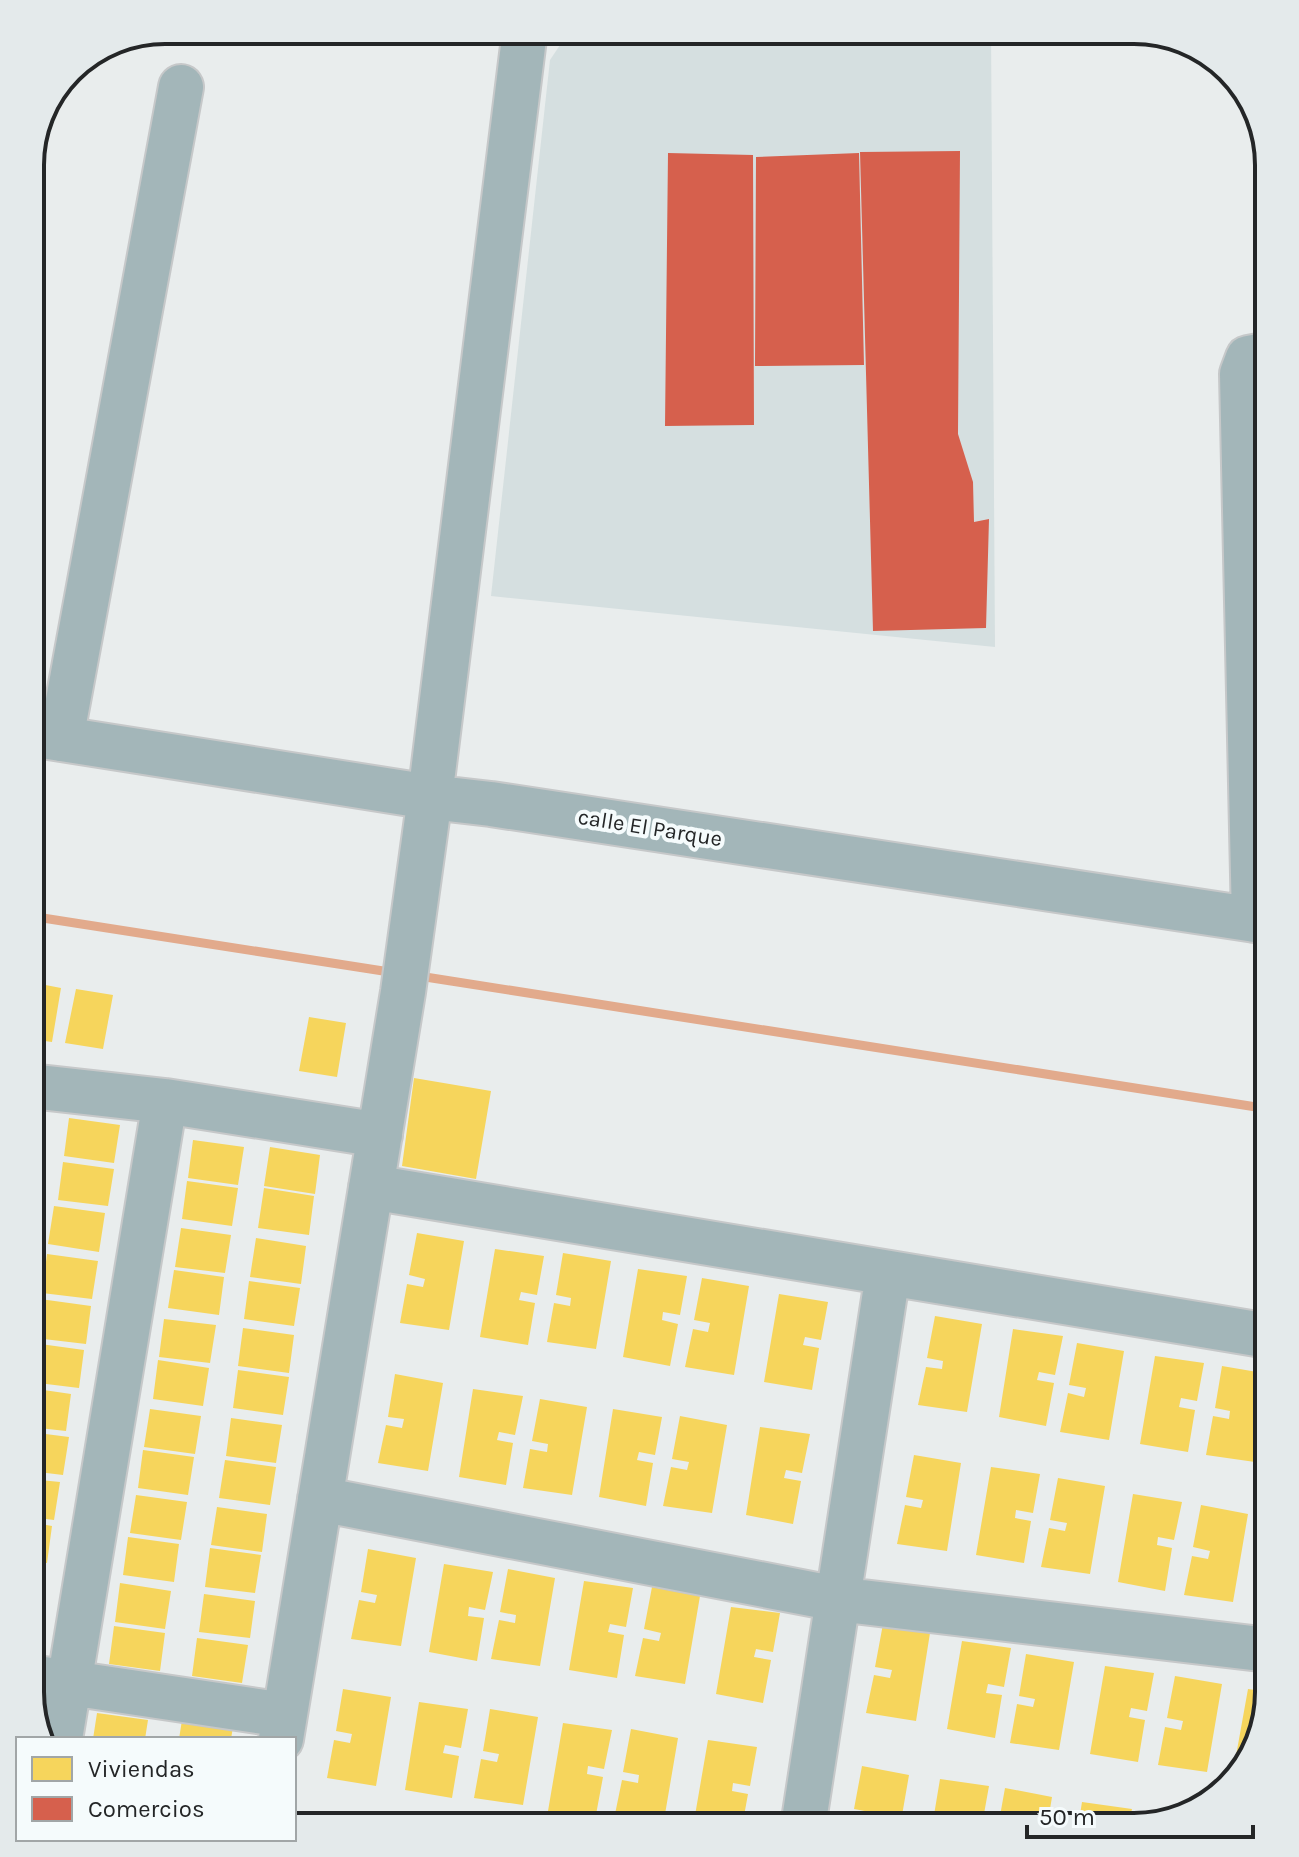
<svg xmlns="http://www.w3.org/2000/svg" width="1299" height="1857" font-family="Karla,sans-serif">
<style>
.built{fill:#d5dfe0}
.homes{fill:#f6d55c}
.shops{fill:#d6604d}
.lines{fill:none;stroke-linecap:round;stroke-linejoin:round}
.stream{stroke:#e2aa8c;stroke-width:9}
.minor-casing{stroke:#c6c8c9;stroke-width:48}
.minor{stroke:#a3b6b9;stroke-width:44}
.labels{text-anchor:middle;dominant-baseline:central;stroke-width:8;stroke-linejoin:round;paint-order:stroke}
.street-label{font-size:22px;fill:#242627;stroke:#f5fbfc}
.rim{fill:none;stroke:#242627;stroke-width:4}
</style>
<rect width="100%" height="100%" fill="#e9eded"/>
<path class="built" d="M 576,30 L 991,30 L 995,647 L 491,596 L 550,60 L 568,33 Z"/>
<path class="homes" d="M 30,982 L 61,988 L 52,1042 L 30,1039 Z
M 76,989 L 113,995 L 103,1049 L 65,1043 Z
M 309,1017 L 346,1023 L 337,1077 L 299,1071 Z
M 414,1078 L 491,1091 L 476,1179 L 402,1166 Z
M 30,1108 L 46,1111 L 41,1149 L 30,1147 Z
M 69,1118 L 120,1125 L 114,1163 L 64,1156 Z
M 193,1140 L 244,1147 L 238,1185 L 188,1178 Z
M 270,1147 L 320,1155 L 315,1194 L 264,1186 Z
M 63,1162 L 114,1169 L 108,1206 L 58,1200 Z
M 187,1181 L 238,1188 L 232,1226 L 182,1219 Z
M 264,1188 L 314,1196 L 309,1235 L 258,1228 Z
M 54,1206 L 105,1213 L 99,1252 L 48,1244 Z
M 181,1228 L 231,1235 L 225,1273 L 175,1267 Z
M 417,1233 L 464,1241 L 449,1330 L 400,1323 L 407,1284 L 423,1287 L 425,1279 L 409,1275 Z
M 256,1238 L 306,1246 L 301,1284 L 250,1277 Z
M 495,1249 L 544,1256 L 537,1295 L 521,1292 L 519,1300 L 535,1303 L 528,1345 L 480,1337 Z
M 563,1253 L 611,1261 L 596,1349 L 547,1342 L 554,1303 L 570,1306 L 571,1298 L 556,1295 Z
M 47,1254 L 98,1261 L 92,1299 L 42,1293 Z
M 638,1269 L 687,1276 L 680,1315 L 663,1312 L 662,1320 L 678,1324 L 670,1366 L 623,1357 Z
M 174,1270 L 224,1277 L 219,1315 L 168,1308 Z
M 702,1278 L 749,1286 L 734,1375 L 685,1367 L 693,1329 L 708,1332 L 710,1323 L 694,1320 Z
M 249,1281 L 300,1288 L 294,1326 L 244,1319 Z
M 779,1294 L 828,1302 L 821,1340 L 805,1337 L 803,1345 L 819,1348 L 812,1390 L 764,1382 Z
M 40,1299 L 91,1306 L 86,1344 L 35,1338 Z
M 935,1316 L 982,1324 L 967,1412 L 918,1405 L 926,1367 L 942,1369 L 943,1361 L 927,1358 Z
M 164,1319 L 216,1325 L 210,1363 L 159,1357 Z
M 243,1328 L 294,1335 L 289,1373 L 238,1366 Z
M 1013,1329 L 1063,1336 L 1055,1375 L 1039,1372 L 1037,1380 L 1054,1383 L 1046,1426 L 999,1417 Z
M 33,1343 L 84,1350 L 79,1388 L 30,1382 Z
M 1077,1343 L 1124,1351 L 1109,1440 L 1060,1432 L 1068,1393 L 1084,1397 L 1086,1388 L 1069,1385 Z
M 1155,1356 L 1204,1363 L 1197,1401 L 1181,1398 L 1179,1407 L 1195,1410 L 1188,1452 L 1140,1444 Z
M 158,1360 L 209,1368 L 203,1406 L 153,1399 Z
M 1222,1366 L 1269,1374 L 1255,1462 L 1206,1455 L 1213,1416 L 1229,1419 L 1230,1411 L 1215,1408 Z
M 238,1370 L 289,1377 L 283,1415 L 233,1408 Z
M 395,1374 L 443,1383 L 428,1471 L 378,1463 L 386,1425 L 402,1428 L 404,1419 L 388,1417 Z
M 30,1388 L 71,1394 L 66,1431 L 30,1427 Z
M 473,1389 L 523,1396 L 515,1435 L 499,1432 L 497,1440 L 513,1443 L 506,1485 L 459,1477 Z
M 540,1399 L 587,1407 L 572,1495 L 523,1488 L 530,1449 L 547,1452 L 548,1444 L 532,1441 Z
M 150,1409 L 201,1416 L 195,1454 L 144,1447 Z
M 613,1409 L 662,1417 L 655,1455 L 639,1452 L 637,1460 L 653,1463 L 646,1506 L 599,1497 Z
M 680,1416 L 727,1425 L 712,1513 L 663,1506 L 671,1467 L 687,1470 L 689,1462 L 672,1459 Z
M 231,1418 L 282,1425 L 276,1463 L 226,1456 Z
M 760,1427 L 810,1434 L 802,1473 L 786,1470 L 784,1478 L 801,1481 L 793,1524 L 746,1515 Z
M 30,1432 L 69,1437 L 63,1475 L 30,1471 Z
M 143,1450 L 194,1457 L 188,1495 L 138,1488 Z
M 914,1455 L 961,1463 L 947,1551 L 897,1544 L 905,1505 L 921,1508 L 923,1500 L 906,1497 Z
M 225,1460 L 276,1467 L 270,1505 L 219,1498 Z
M 991,1467 L 1040,1474 L 1033,1513 L 1016,1510 L 1015,1518 L 1031,1521 L 1024,1563 L 976,1555 Z
M 1058,1478 L 1105,1486 L 1090,1574 L 1041,1567 L 1049,1528 L 1065,1531 L 1067,1523 L 1050,1520 Z
M 30,1479 L 60,1482 L 54,1520 L 30,1517 Z
M 1133,1494 L 1182,1502 L 1174,1540 L 1158,1537 L 1157,1545 L 1172,1548 L 1165,1591 L 1118,1582 Z
M 136,1495 L 187,1502 L 181,1540 L 130,1533 Z
M 1201,1505 L 1248,1514 L 1233,1602 L 1184,1595 L 1192,1556 L 1208,1559 L 1210,1551 L 1193,1547 Z
M 217,1507 L 267,1514 L 262,1552 L 211,1545 Z
M 30,1522 L 52,1526 L 47,1563 L 30,1561 Z
M 128,1537 L 179,1544 L 174,1582 L 123,1575 Z
M 210,1548 L 261,1555 L 255,1593 L 205,1587 Z
M 368,1549 L 416,1558 L 401,1646 L 351,1639 L 359,1600 L 375,1603 L 377,1595 L 361,1592 Z
M 444,1564 L 493,1572 L 485,1610 L 469,1607 L 468,1616 L 484,1618 L 477,1661 L 429,1652 Z
M 30,1568 L 45,1570 L 38,1608 L 30,1606 Z
M 508,1569 L 555,1578 L 540,1666 L 491,1659 L 499,1620 L 515,1623 L 516,1615 L 500,1612 Z
M 584,1581 L 633,1588 L 626,1627 L 610,1624 L 608,1632 L 624,1635 L 617,1678 L 569,1670 Z
M 120,1583 L 171,1591 L 165,1629 L 115,1622 Z
M 652,1587 L 700,1596 L 685,1684 L 635,1676 L 643,1638 L 659,1641 L 661,1633 L 644,1629 Z
M 204,1594 L 255,1601 L 250,1638 L 199,1632 Z
M 731,1607 L 780,1613 L 773,1652 L 756,1649 L 754,1657 L 771,1660 L 763,1703 L 716,1694 Z
M 883,1624 L 930,1633 L 916,1721 L 866,1713 L 874,1675 L 890,1678 L 892,1670 L 875,1667 Z
M 114,1626 L 165,1633 L 160,1671 L 109,1664 Z
M 197,1638 L 248,1645 L 242,1683 L 192,1676 Z
M 962,1641 L 1011,1648 L 1004,1687 L 988,1684 L 986,1693 L 1002,1695 L 995,1738 L 947,1729 Z
M 1026,1654 L 1074,1662 L 1059,1750 L 1010,1743 L 1017,1704 L 1033,1707 L 1035,1699 L 1019,1696 Z
M 1105,1666 L 1154,1673 L 1147,1711 L 1131,1708 L 1129,1717 L 1145,1720 L 1138,1762 L 1090,1754 Z
M 1175,1676 L 1222,1684 L 1207,1772 L 1158,1765 L 1165,1727 L 1181,1730 L 1183,1721 L 1167,1718 Z
M 343,1689 L 391,1697 L 376,1786 L 327,1778 L 334,1740 L 350,1743 L 352,1734 L 336,1731 Z
M 1248,1689 L 1269,1692 L 1251,1759 L 1232,1778 Z
M 419,1702 L 468,1709 L 461,1748 L 445,1745 L 443,1753 L 459,1756 L 452,1798 L 405,1790 Z
M 490,1709 L 538,1717 L 523,1805 L 474,1798 L 481,1759 L 497,1762 L 499,1754 L 483,1751 Z
M 97,1713 L 148,1720 L 145,1739 L 93,1739 Z
M 182,1720 L 233,1727 L 231,1739 L 179,1739 Z
M 563,1723 L 612,1730 L 604,1769 L 588,1766 L 587,1774 L 603,1777 L 595,1820 L 548,1811 Z
M 631,1729 L 678,1738 L 663,1826 L 614,1819 L 622,1780 L 638,1783 L 639,1775 L 623,1772 Z
M 708,1740 L 757,1747 L 750,1786 L 733,1783 L 732,1791 L 748,1794 L 742,1827 L 693,1827 Z
M 862,1766 L 909,1775 L 900,1827 L 851,1827 L 853,1817 L 868,1820 L 870,1812 L 854,1809 Z
M 940,1779 L 989,1786 L 982,1825 L 966,1822 L 964,1827 L 932,1827 Z
M 1005,1788 L 1052,1797 L 1047,1827 L 998,1827 Z
M 1082,1802 L 1132,1809 L 1128,1827 L 1078,1827 Z"/>
<path class="shops" d="M 960,151 L 958,434 L 973,482 L 974,522 L 989,519 L 986,628 L 873,631 L 860,152 Z
M 668,153 L 753,155 L 754,425 L 665,426 Z
M 859,153 L 864,365 L 755,366 L 756,157 Z"/>
<g class="lines">
<path class="stream" d="M 30,916 L 396,973
M 419,976 L 1269,1109"/>
<g class="minor-casing">
<path id="minor" d="M 30,734 L 430,797 L 491,804 L 1269,922
M 61,739 L 181,87
M 1254,920 L 1242,374 L 1248,358 L 1269,354
M 30,1086 L 165,1101 L 380,1135
M 371,1187 L 1269,1336
M 320,1499 L 837,1599 L 1269,1650
M 30,1677 L 284,1715
M 60,1739 L 165,1101
M 281,1739 L 403,992 L 430,797 L 525,30
M 803,1827 L 888,1273"/>
</g>
<use href="#minor" class="minor"/>
</g>
<g class="labels">
<g class="street-label">
<text transform="translate(650 828) rotate(9)">calle El Parque</text>
</g>
</g>
<path d="M0 0H1299V1857H0ZM165 44H1134A121 121 0 0 1 1255 165V1692A121 121 0 0 1 1134 1813H165A121 121 0 0 1 44 1692V165A121 121 0 0 1 165 44Z" fill="#e4eaeb" fill-rule="evenodd"/>
<path class="rim" d="M165 44H1134A121 121 0 0 1 1255 165V1692A121 121 0 0 1 1134 1813H165A121 121 0 0 1 44 1692V165A121 121 0 0 1 165 44Z"/>
<rect x="16" y="1737" width="280" height="104" fill="#f5fbfc" stroke="#a1a6a7" stroke-width="2"/>
<rect x="32" y="1757" width="40" height="24" fill="#f6d55c" stroke="#a1a6a7" stroke-width="2"/>
<text x="88" y="1777" font-size="24" fill="#242627">Viviendas</text>
<rect x="32" y="1797" width="40" height="24" fill="#d6604d" stroke="#a1a6a7" stroke-width="2"/>
<text x="88" y="1817" font-size="24" fill="#242627">Comercios</text>
<path d="M1027 1825v12h226v-12" fill="none" stroke="#242627" stroke-width="4"/>
<text x="1039" y="1825" font-size="24" fill="#242627" stroke="#f5fbfc" stroke-width="6" paint-order="stroke">50 m</text>
</svg>
